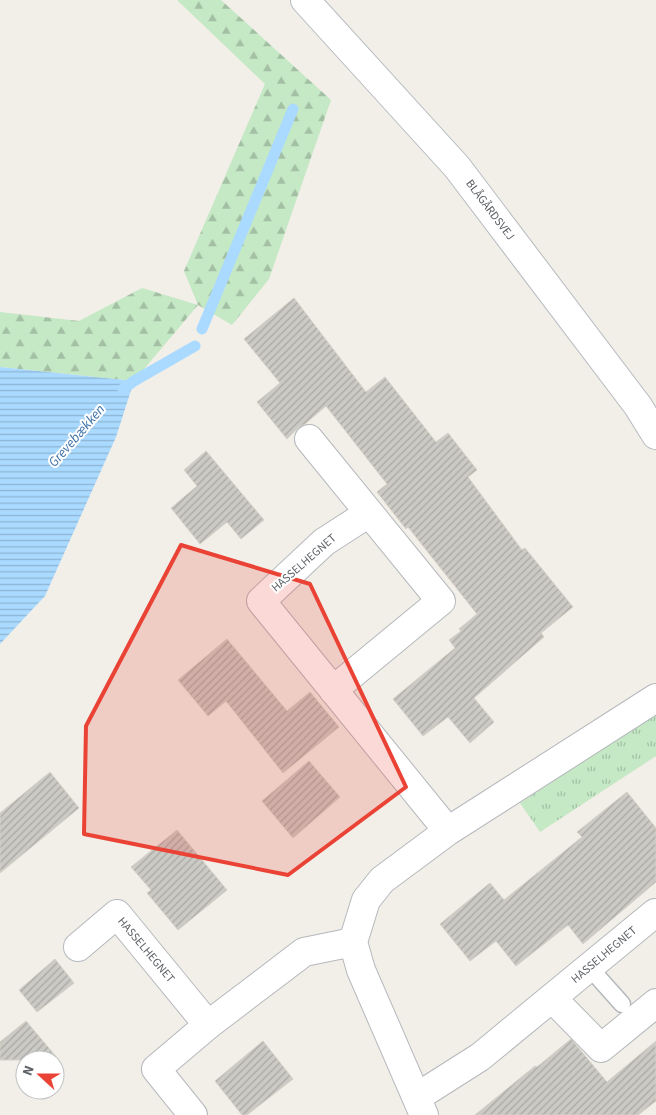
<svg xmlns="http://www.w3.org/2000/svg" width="656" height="1115" font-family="'Source Sans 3',sans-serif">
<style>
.grass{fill:url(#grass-tufts)}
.forest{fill:url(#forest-firs)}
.water{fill:url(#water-rules)}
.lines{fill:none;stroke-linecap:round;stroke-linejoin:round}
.stream{stroke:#aadaff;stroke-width:11}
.building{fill:url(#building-hatch);stroke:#d6d1c6}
.lane-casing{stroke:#b5b8bc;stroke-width:19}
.street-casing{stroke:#b5b8bc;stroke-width:30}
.secondary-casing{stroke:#b6babf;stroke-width:30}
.lane{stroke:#fff;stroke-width:16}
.street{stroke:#fff;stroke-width:28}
.secondary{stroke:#fff;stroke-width:28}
.marked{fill:#ea4335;fill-opacity:0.2;stroke:#ea4335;stroke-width:4;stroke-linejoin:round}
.labels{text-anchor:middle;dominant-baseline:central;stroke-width:4;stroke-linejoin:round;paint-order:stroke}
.street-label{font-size:12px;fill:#5f6368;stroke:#fff}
.water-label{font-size:14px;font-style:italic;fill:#4174aa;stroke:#fff}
</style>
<defs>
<pattern id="grass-tufts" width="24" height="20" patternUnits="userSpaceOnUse" patternTransform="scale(1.25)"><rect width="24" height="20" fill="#c5e8c5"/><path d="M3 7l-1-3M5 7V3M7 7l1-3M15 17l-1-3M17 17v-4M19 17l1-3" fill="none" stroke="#a3c0a4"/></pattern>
<pattern id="forest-firs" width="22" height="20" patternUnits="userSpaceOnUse" patternTransform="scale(1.25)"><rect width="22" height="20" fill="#c5e8c5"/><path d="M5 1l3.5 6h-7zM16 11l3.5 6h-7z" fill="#a3c0a4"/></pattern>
<pattern id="water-rules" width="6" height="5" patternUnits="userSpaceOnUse" patternTransform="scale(1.25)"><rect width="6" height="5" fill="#aadaff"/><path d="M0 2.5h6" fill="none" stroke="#8eb4d2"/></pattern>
<pattern id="building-hatch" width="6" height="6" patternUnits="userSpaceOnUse" patternTransform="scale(1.25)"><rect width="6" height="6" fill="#cccac5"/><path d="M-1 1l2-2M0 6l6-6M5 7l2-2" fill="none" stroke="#a9a8a4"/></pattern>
</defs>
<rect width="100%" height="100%" fill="#f1efe8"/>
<path class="grass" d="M 656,713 L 656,756 L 540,832 L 520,803 Z"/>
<path class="forest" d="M 177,0 L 221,0 L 331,100 L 269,279 L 232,325 L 198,305 L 134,381 L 0,367 L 0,312 L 79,321 L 142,288 L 198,305 L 184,271 L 265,84 Z"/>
<path class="water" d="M 0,367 L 134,381 L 116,437 L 45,596 L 0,644 Z"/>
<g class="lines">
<path class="stream" d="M 202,329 L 293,109
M 123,389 L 134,381 L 195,346"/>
</g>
<path class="building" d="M 294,298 L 366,392 L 385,377 L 436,442 L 448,433 L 477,470 L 468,477 L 522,550 L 525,548 L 573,607 L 541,633 L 544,637 L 474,698 L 494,722 L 470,743 L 448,717 L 423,736 L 393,699 L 455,648 L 449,640 L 461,631 L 459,629 L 477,614 L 408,527 L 406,529 L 377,492 L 387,484 L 326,406 L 305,424 L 299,427 L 287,439 L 257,402 L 280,383 L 244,339 Z
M 206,451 L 264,520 L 241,539 L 227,522 L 200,544 L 171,508 L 197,486 L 184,470 Z
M 227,639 L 287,711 L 310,692 L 339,727 L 283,773 L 226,701 L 208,716 L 178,680 Z
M 309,761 L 340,797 L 293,838 L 262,801 Z
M 50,772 L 79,808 L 0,873 L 0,813 Z
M 627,792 L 656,828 L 656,882 L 583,944 L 568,925 L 516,966 L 496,941 L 470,961 L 440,924 L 490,883 L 504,900 L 582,837 L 577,832 Z
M 177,830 L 227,890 L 178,930 L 147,893 L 151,890 L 131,867 Z
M 55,959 L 74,983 L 37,1012 L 19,990 Z
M 26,1021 L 59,1060 L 0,1060 L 0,1042 Z
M 571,1039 L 607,1082 L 656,1041 L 656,1101 L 638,1115 L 475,1115 L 535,1066 L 537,1067 Z
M 263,1041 L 293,1079 L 247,1115 L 242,1115 L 215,1081 Z"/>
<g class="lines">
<g class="lane-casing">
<path id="lane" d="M 589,967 L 622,1004"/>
</g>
<g class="street-casing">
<path id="street" d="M 309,439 L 441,601 L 333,690
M 369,513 L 324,542 L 261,601 L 448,831
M 78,947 L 117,914 L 208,1025
M 552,998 L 601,1048 L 656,1003
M 417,1097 L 480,1057 L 655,913 L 656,915
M 193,1115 L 156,1069 L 208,1025 L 304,952 L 353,942
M 424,1115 L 361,970 L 353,942 L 366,900 L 382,880 L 448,831 L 656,698"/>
</g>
<g class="secondary-casing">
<path id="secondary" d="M 305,0 L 457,167 L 638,406 L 656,435"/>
</g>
<use href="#lane" class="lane"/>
<use href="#street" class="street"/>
<use href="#secondary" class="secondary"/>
</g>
<path class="marked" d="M 181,545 L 310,584 L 406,787 L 288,875 L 84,834 L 86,726 Z"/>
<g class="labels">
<g class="street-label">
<text transform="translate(490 210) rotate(53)">BLÅGÅRDSVEJ</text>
<text transform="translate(304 563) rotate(-41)">HASSELHEGNET</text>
<text transform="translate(146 950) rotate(50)">HASSELHEGNET</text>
<text transform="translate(604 955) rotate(-40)">HASSELHEGNET</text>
</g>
<g class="water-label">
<text transform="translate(77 436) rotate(-49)">Grevebækken</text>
</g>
</g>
<g transform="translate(40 1075) rotate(291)"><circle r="24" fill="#ffffff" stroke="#bfc1c3"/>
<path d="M0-4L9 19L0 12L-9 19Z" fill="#ea4335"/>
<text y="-8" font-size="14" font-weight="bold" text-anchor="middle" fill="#5f6368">N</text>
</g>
</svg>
